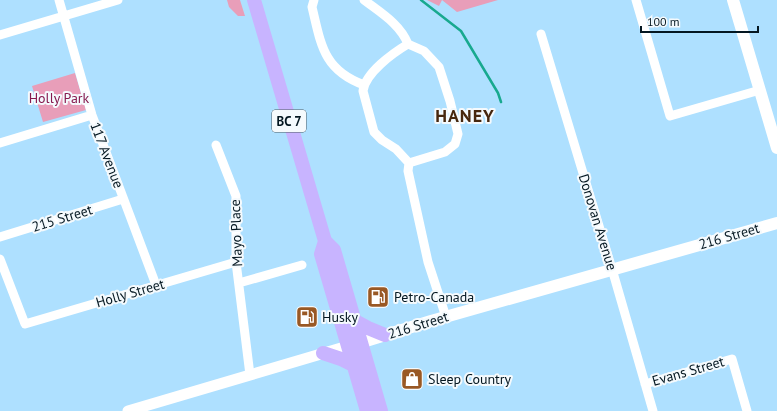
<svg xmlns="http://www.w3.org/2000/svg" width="777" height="411" font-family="'PT Sans',sans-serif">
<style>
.green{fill:#e89eb9}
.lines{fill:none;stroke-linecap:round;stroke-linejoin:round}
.stream{stroke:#18a98f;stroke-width:2.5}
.minor{stroke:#fff;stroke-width:9}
.tertiary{stroke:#fff;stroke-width:11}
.secondary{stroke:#fff;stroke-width:12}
.trunk{stroke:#c8b4ff;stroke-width:14}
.labels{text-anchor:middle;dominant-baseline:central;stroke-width:4;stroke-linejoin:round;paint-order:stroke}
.shield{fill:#f5fafd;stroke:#4c5b63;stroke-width:1}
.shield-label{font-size:13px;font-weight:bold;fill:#041721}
.park-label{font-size:14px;fill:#861a4f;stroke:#f5fafd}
.street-label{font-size:14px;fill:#041721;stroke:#f5fafd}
.poi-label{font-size:14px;fill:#041721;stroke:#f5fafd;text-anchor:start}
.district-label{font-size:18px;font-weight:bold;letter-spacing:1px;fill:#46270e;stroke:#f5fafd}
</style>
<rect width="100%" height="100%" fill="#aee0ff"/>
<path class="green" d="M 227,0 L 240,0 L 245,16 L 238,16 L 229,7 Z
M 427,0 L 498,0 L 457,12 L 442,0 L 439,6 Z
M 75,73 L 86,110 L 43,122 L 32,86 Z"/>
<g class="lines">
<path class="stream" d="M 421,0 L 461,31 L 498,93 L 501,102"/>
<path class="minor" d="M 59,0 L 92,115 L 156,285
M 314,0 L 312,7 C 321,44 323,70 364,85
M 364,0 C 381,13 400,24 408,44
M 636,0 L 670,116 L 760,90
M 541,34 L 612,269 L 653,411
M 0,35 L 118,0
M 408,44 C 393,53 365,73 363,91 L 374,132 L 382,140 L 396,149 L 409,163 L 408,171 L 428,262 L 446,317
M 408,44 L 424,51 L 439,67 L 450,101 L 458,134 L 455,144 L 445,152 L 409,163
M 0,143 L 92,115
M 216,145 L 236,196 L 236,262 L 250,375
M 0,237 L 123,199
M 0,259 L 25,324 L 236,262
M 239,283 L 302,265
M 645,384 L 732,359 L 747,411"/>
<path class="tertiary" d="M 128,411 L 348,346"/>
<path class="secondary" d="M 733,0 L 777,148
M 353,345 L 431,321 L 777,223"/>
<path class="trunk" d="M 254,0 L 325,241 L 321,254 L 367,411
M 325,241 L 334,250 L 381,411
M 355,321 L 368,328 L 385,335
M 323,353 L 341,359 L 353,365"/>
</g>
<defs>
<g id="fuel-square" transform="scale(1.15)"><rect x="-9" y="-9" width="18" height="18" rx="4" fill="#995824" stroke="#f5fafd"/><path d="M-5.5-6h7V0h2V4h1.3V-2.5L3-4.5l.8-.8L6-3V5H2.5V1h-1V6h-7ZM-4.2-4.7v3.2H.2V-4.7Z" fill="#fff"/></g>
<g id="shop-square" transform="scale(1.15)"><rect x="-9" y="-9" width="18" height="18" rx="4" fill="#995824" stroke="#f5fafd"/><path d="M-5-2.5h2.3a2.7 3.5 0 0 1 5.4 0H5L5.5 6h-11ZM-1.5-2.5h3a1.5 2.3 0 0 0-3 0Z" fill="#fff"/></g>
</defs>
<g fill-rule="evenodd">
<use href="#fuel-square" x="378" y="297"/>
<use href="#fuel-square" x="307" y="317"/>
<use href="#shop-square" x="412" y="379"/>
</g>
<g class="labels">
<rect class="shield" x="272" y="110" width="34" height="22" rx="3"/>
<g class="shield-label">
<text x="289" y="121">BC 7</text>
</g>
<g class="park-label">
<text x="59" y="98">Holly Park</text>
</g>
<g class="street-label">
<text transform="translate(107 155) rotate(69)">117 Avenue</text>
<text transform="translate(62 218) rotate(-17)">215 Street</text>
<text transform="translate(598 222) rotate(73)">Donovan Avenue</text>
<text transform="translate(236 233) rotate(-92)">Mayo Place</text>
<text transform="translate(729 236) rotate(-16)">216 Street</text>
<text transform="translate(130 293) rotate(-16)">Holly Street</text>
<text transform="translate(418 325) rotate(-17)">216 Street</text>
<text transform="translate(688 371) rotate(-16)">Evans Street</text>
</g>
<g class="poi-label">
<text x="394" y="297">Petro-Canada</text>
<text x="322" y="317">Husky</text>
<text x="428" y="379">Sleep Country</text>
</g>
<g class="district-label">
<text x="465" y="115">HANEY</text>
</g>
</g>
<path d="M641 26v6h117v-6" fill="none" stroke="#041721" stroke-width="2"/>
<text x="647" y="26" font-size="12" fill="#041721" stroke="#f5fafd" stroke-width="3" paint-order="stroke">100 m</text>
</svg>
